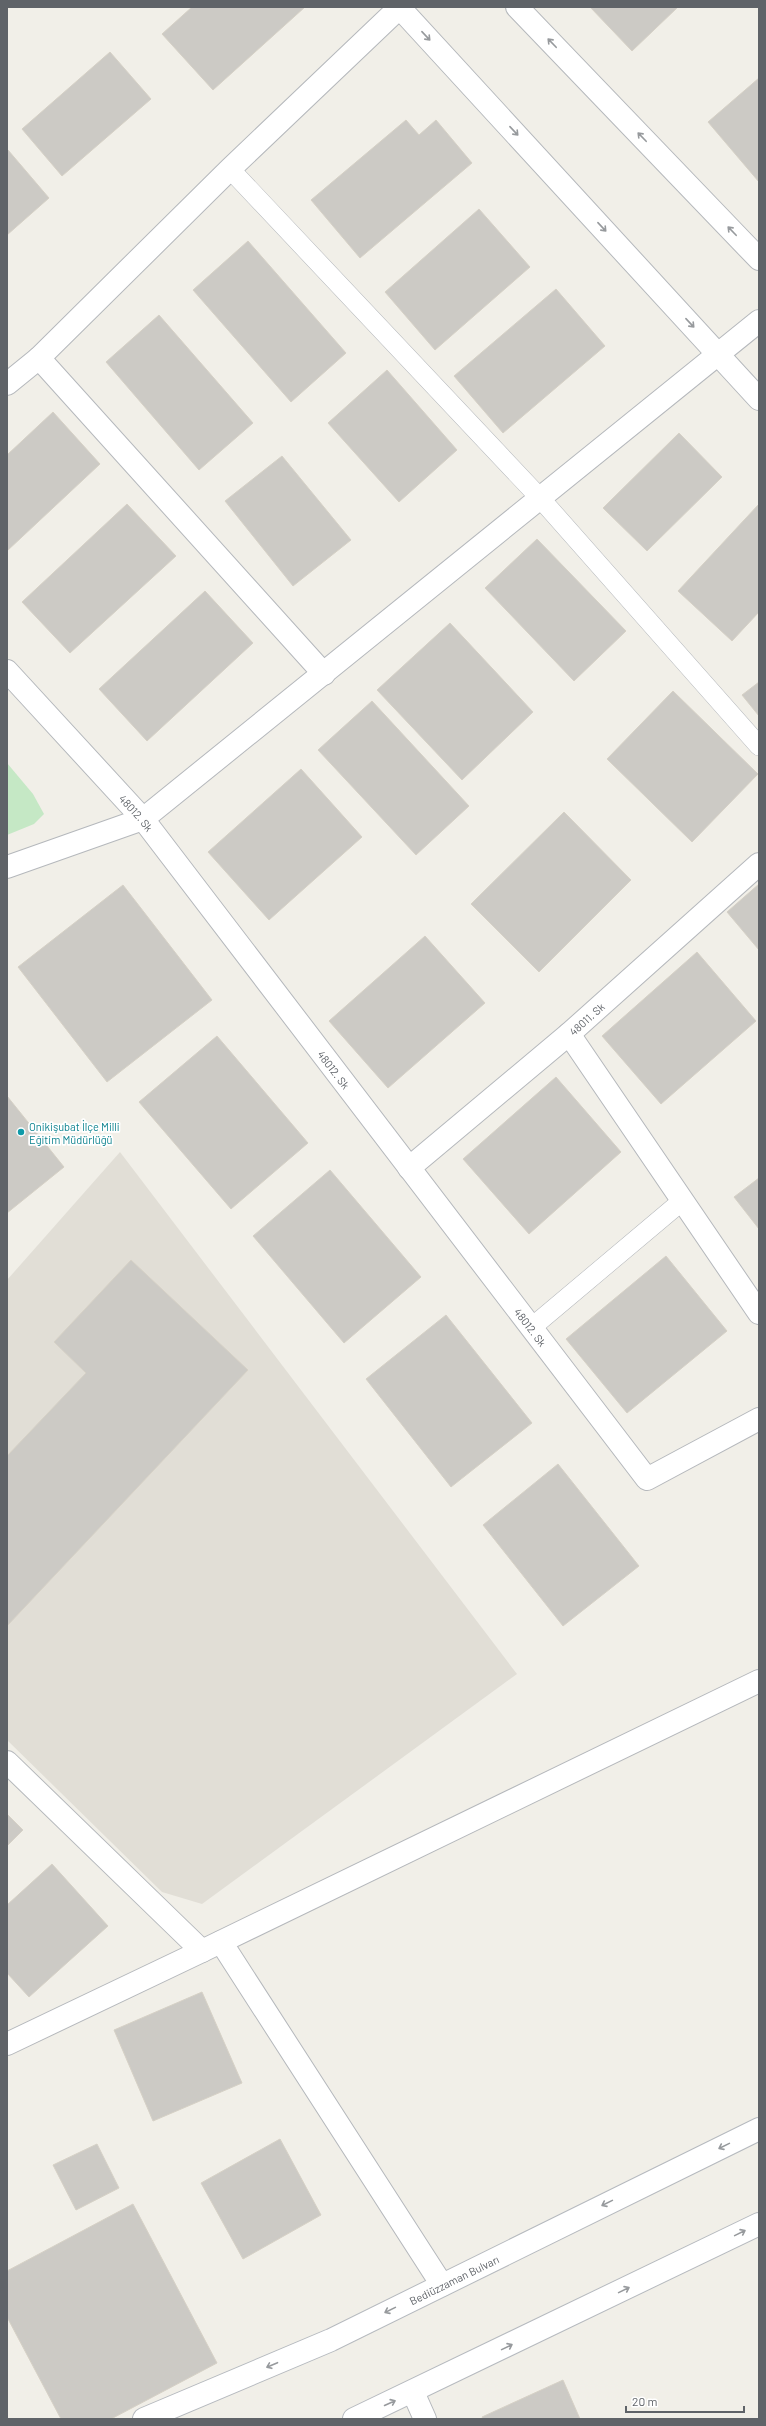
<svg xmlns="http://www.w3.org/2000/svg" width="766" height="2426" font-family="Barlow,sans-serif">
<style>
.education{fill:#e1ded6}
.green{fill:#c5e8c5}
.building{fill:#cccac5;stroke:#d6d1c6}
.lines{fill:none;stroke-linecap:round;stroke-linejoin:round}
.lane-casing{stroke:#b5b8bc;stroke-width:20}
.street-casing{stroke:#b5b8bc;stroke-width:24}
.secondary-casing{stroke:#b6babf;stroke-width:24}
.lane{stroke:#fff;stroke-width:19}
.street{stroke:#fff;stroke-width:22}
.secondary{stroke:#fff;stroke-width:22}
.oneway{stroke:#979a9d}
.culture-dot{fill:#0f9aa8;stroke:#fff;stroke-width:1.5}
.labels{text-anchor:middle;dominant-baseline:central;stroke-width:3.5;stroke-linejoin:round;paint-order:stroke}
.street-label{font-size:11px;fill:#5f6368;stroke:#fff}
.culture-label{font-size:11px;fill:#0d838f;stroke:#fff;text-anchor:start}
</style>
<rect width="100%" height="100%" fill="#f1efe8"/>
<path class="education" d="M 120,1152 L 517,1674 L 202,1904 L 162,1892 L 7,1740 L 7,1280 Z"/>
<path class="green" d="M 7,763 L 33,794 L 44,814 L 34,824 L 7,835 Z"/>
<path class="building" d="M 192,7 L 305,7 L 213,90 L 162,34 Z
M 590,7 L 678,7 L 632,51 Z
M 110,52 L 151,99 L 62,176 L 22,129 Z
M 759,78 L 759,182 L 708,122 Z
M 406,120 L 419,135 L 436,120 L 472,163 L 360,258 L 311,200 Z
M 8,150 L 49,198 L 7,235 L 7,151 Z
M 479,209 L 530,267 L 435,350 L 385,292 Z
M 248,241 L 346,353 L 291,402 L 193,290 Z
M 556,289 L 605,346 L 503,433 L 454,376 Z
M 159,315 L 253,423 L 199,470 L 106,362 Z
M 387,370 L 457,450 L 399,502 L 328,423 Z
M 53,412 L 100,464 L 7,551 L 7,455 Z
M 679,433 L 722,477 L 647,551 L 603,508 Z
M 282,456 L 351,540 L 293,586 L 225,501 Z
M 127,504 L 176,556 L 70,653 L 22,602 Z
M 759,504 L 759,612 L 732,641 L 678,591 Z
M 537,539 L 626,631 L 574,681 L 485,588 Z
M 205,591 L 253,643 L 147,741 L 99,689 Z
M 450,623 L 533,712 L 462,780 L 377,690 Z
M 759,682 L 759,716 L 742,695 Z
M 673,691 L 758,774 L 692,842 L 607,759 Z
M 372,701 L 469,806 L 416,855 L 318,750 Z
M 301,769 L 362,837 L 269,920 L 208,852 Z
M 564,812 L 631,880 L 539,972 L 471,904 Z
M 759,884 L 759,950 L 727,912 Z
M 123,885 L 212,1000 L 107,1082 L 18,967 Z
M 425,936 L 485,1003 L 388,1088 L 329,1021 Z
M 697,952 L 756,1021 L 661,1104 L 602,1036 Z
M 217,1036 L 308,1143 L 231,1209 L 139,1102 Z
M 556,1077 L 621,1152 L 529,1234 L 463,1159 Z
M 7,1096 L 64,1167 L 7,1213 Z
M 330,1170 L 421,1277 L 344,1343 L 253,1236 Z
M 759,1178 L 759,1229 L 734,1197 Z
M 666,1256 L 727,1331 L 627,1413 L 566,1339 Z
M 131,1260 L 248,1370 L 7,1626 L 7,1456 L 86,1373 L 54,1342 Z
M 446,1315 L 532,1423 L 451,1487 L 366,1379 Z
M 558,1464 L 639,1566 L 563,1626 L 483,1525 Z
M 7,1814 L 23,1830 L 7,1846 Z
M 52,1864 L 108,1926 L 29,1997 L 7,1973 L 7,1905 Z
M 202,1992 L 242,2083 L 153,2121 L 114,2030 Z
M 280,2139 L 321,2215 L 243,2259 L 201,2183 Z
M 97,2144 L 119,2188 L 76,2210 L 53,2165 Z
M 133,2204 L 217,2363 L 111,2419 L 61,2419 L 7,2317 L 7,2271 Z
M 563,2380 L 580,2419 L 483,2419 L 482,2417 Z"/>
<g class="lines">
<g class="lane-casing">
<path id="lane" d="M 230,169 L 540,498 L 759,746
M 531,1328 L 682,1201"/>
</g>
<g class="street-casing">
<g id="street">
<path d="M 399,7 L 759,399"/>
<path d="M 517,7 L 759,259"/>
<path d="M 39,358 L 324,674"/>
<path d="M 7,384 L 39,358 L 230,169 L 400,7"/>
<path id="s1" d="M 7,671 L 143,819 L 647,1479 L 759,1419"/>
<path d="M 7,867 L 143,819 L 759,321"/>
<path d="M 569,1034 L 759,1313"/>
<path id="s2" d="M 409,1168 L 569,1034 L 759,864"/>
<path d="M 7,1762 L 202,1951"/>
<path d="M 221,1942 L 442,2285"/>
<path d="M 7,2044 L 202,1951 L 759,1681"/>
<path d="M 413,2392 L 425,2419"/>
</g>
</g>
<g class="secondary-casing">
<g id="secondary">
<path id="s3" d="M 144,2419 L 331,2340 L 759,2129"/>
<path d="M 354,2419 L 759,2224"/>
</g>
</g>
<use href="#lane" class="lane"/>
<use href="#street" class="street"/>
<use href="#secondary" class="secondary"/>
</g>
<defs><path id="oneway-shaft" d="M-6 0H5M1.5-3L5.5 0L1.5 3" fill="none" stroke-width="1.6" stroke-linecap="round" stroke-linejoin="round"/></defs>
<g class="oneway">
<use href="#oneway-shaft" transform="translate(426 36) rotate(47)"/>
<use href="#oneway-shaft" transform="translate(552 43) rotate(-134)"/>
<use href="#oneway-shaft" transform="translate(514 131) rotate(47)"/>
<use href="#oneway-shaft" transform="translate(642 137) rotate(-134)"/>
<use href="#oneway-shaft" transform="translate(602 227) rotate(47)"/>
<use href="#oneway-shaft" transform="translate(732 231) rotate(-134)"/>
<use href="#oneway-shaft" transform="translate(690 323) rotate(47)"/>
<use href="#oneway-shaft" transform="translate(724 2146) rotate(154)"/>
<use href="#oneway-shaft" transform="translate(607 2203) rotate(154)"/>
<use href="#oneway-shaft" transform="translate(740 2233) rotate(-26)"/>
<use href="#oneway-shaft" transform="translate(624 2290) rotate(-26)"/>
<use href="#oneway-shaft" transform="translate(390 2310) rotate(154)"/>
<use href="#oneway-shaft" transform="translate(507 2347) rotate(-26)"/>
<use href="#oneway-shaft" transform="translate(272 2365) rotate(157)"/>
<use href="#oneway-shaft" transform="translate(390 2403) rotate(-24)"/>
</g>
<circle class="culture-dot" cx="21" cy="1132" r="4"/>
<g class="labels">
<g class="street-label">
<text stroke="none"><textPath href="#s1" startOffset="192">48012. Sk</textPath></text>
<text stroke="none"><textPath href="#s2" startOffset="232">48011. Sk</textPath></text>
<text stroke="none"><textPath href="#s1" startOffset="516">48012. Sk</textPath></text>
<text stroke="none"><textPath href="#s1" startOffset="840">48012. Sk</textPath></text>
<text stroke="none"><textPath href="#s3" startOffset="340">Bediüzzaman Bulvarı</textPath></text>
</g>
<g class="culture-label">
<text x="29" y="1126">Onikişubat İlçe Milli<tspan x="29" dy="13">Eğitim Müdürlüğü</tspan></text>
</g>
</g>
<rect width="766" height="2426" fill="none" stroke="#5f6368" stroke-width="16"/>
<path d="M626 2406v6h118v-6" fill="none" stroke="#5f6368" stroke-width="2"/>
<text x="632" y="2406" font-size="12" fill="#5f6368" stroke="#ffffff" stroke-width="3" paint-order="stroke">20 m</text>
</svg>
